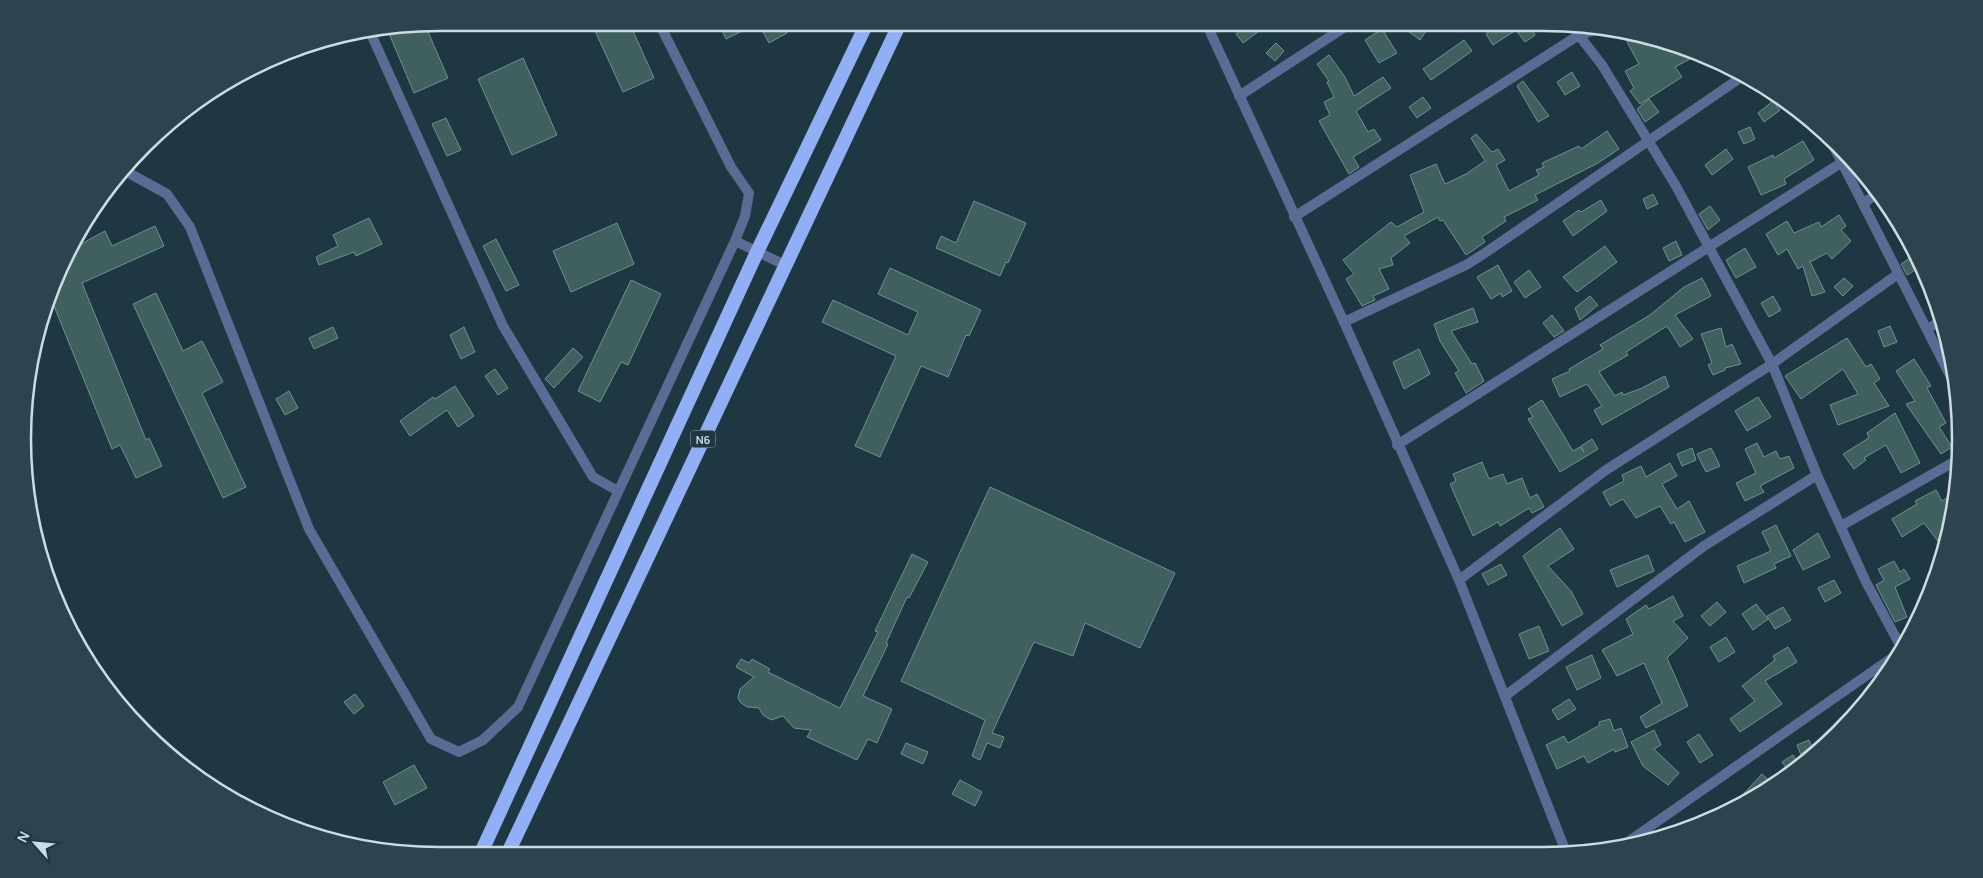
<svg xmlns="http://www.w3.org/2000/svg" width="1983" height="878" font-family="Manrope,sans-serif">
<style>
.building{fill:#405f5f;stroke:#709191}
.lines{fill:none;stroke-linecap:round;stroke-linejoin:round}
.minor{stroke:#5a6c93;stroke-width:10}
.tertiary{stroke:#5a6c93;stroke-width:10}
.trunk{stroke:#90aff4;stroke-width:14}
.labels{text-anchor:middle;dominant-baseline:central;stroke-width:5;stroke-linejoin:round;paint-order:stroke}
.shield{fill:#1f3742;stroke:#99aab2;stroke-width:1}
.shield-label{font-size:11px;font-weight:bold;fill:#cddbe2}
.rim{fill:none;stroke:#cddbe2;stroke-width:2.5}
</style>
<rect width="100%" height="100%" fill="#1f3742"/>
<path class="building" d="M 591,22 L 629,22 L 654,78 L 623,92 Z
M 718,22 L 760,22 L 726,39 Z
M 767,22 L 781,22 L 787,33 L 769,43 L 760,26 Z
M 1252,22 L 1271,22 L 1243,43 L 1236,34 Z
M 1414,22 L 1432,22 L 1420,40 L 1408,31 Z
M 1502,22 L 1527,22 L 1535,35 L 1525,42 L 1516,30 L 1493,45 L 1486,34 Z
M 425,25 L 448,78 L 414,93 L 388,31 Z
M 1382,29 L 1397,53 L 1379,63 L 1365,40 Z
M 1640,35 L 1701,53 L 1675,67 L 1682,77 L 1640,104 L 1630,91 L 1634,88 L 1625,71 L 1639,64 L 1627,42 Z
M 1464,40 L 1472,51 L 1431,80 L 1423,69 Z
M 1276,43 L 1284,51 L 1275,61 L 1266,53 Z
M 1329,55 L 1345,77 L 1354,96 L 1383,77 L 1391,88 L 1356,111 L 1368,132 L 1374,129 L 1381,140 L 1353,157 L 1359,167 L 1349,174 L 1319,121 L 1330,115 L 1324,102 L 1334,97 L 1327,82 L 1329,81 L 1317,64 Z
M 523,58 L 557,135 L 512,155 L 478,79 Z
M 1572,72 L 1580,86 L 1565,95 L 1557,82 Z
M 1523,81 L 1549,116 L 1538,122 L 1517,86 Z
M 1423,97 L 1431,108 L 1417,118 L 1409,107 Z
M 1649,99 L 1659,112 L 1645,122 L 1637,109 Z
M 1773,101 L 1780,110 L 1764,122 L 1758,113 Z
M 446,118 L 461,150 L 447,156 L 432,124 Z
M 1750,127 L 1755,139 L 1744,144 L 1738,132 Z
M 1607,131 L 1619,149 L 1598,163 L 1535,195 L 1538,200 L 1504,217 L 1506,221 L 1482,237 L 1485,242 L 1466,255 L 1443,220 L 1440,221 L 1438,217 L 1404,236 L 1410,243 L 1391,258 L 1393,265 L 1379,269 L 1389,289 L 1373,296 L 1375,300 L 1362,306 L 1346,279 L 1354,274 L 1343,260 L 1391,222 L 1397,227 L 1424,212 L 1410,175 L 1436,164 L 1445,184 L 1466,174 L 1485,161 L 1471,138 L 1476,134 L 1492,152 L 1498,149 L 1505,160 L 1496,165 L 1509,191 L 1539,175 L 1536,170 L 1544,167 L 1542,163 L 1579,146 L 1581,149 Z
M 1803,141 L 1814,160 L 1784,179 L 1786,184 L 1761,195 L 1748,167 L 1773,155 L 1774,158 Z
M 1726,149 L 1733,159 L 1712,175 L 1705,165 Z
M 1653,194 L 1658,204 L 1647,209 L 1643,199 Z
M 1601,200 L 1607,211 L 1573,236 L 1563,221 L 1579,210 L 1581,212 Z
M 974,201 L 1026,223 L 1008,263 L 1006,262 L 1000,276 L 936,248 L 941,236 L 956,243 Z
M 1710,206 L 1720,220 L 1708,230 L 1699,214 Z
M 1839,215 L 1846,226 L 1841,230 L 1851,241 L 1832,259 L 1827,253 L 1810,262 L 1825,292 L 1812,296 L 1803,266 L 1798,269 L 1787,249 L 1778,255 L 1766,234 L 1787,221 L 1794,233 L 1819,222 L 1821,227 Z
M 369,218 L 382,244 L 356,256 L 354,252 L 319,265 L 316,257 L 338,246 L 333,235 Z
M 617,223 L 634,264 L 571,292 L 553,251 Z
M 155,226 L 164,246 L 82,283 L 146,440 L 149,438 L 162,466 L 136,478 L 120,445 L 112,449 L 52,301 L 72,249 L 105,231 L 112,246 Z
M 496,239 L 519,285 L 506,291 L 483,246 Z
M 1676,241 L 1682,255 L 1669,261 L 1663,248 Z
M 1605,246 L 1617,262 L 1577,292 L 1563,277 Z
M 1745,248 L 1756,267 L 1736,278 L 1726,260 Z
M 1915,255 L 1922,266 L 1907,275 L 1901,264 Z
M 1498,265 L 1512,291 L 1502,297 L 1501,293 L 1491,299 L 1477,277 Z
M 890,268 L 981,310 L 969,336 L 966,335 L 948,377 L 921,366 L 880,457 L 855,446 L 896,356 L 822,322 L 833,300 L 908,335 L 918,312 L 878,294 Z
M 1529,270 L 1541,287 L 1525,298 L 1514,282 Z
M 1702,278 L 1711,296 L 1675,315 L 1693,339 L 1680,347 L 1667,326 L 1626,352 L 1628,355 L 1599,372 L 1615,396 L 1622,392 L 1623,395 L 1640,389 L 1665,376 L 1669,387 L 1602,425 L 1594,410 L 1602,406 L 1587,384 L 1560,397 L 1552,379 L 1570,371 L 1569,369 L 1603,349 L 1600,345 L 1650,315 L 1684,287 Z
M 1844,278 L 1853,286 L 1843,296 L 1834,287 Z
M 631,280 L 661,294 L 628,365 L 621,362 L 600,402 L 578,391 Z
M 156,293 L 183,351 L 202,341 L 223,382 L 202,393 L 246,487 L 223,498 L 133,304 Z
M 1590,296 L 1598,305 L 1580,320 L 1575,308 Z
M 1773,296 L 1781,310 L 1769,317 L 1761,303 Z
M 1473,308 L 1478,322 L 1451,331 L 1472,364 L 1475,363 L 1484,381 L 1466,393 L 1455,373 L 1459,371 L 1440,341 L 1434,324 Z
M 1552,315 L 1564,331 L 1554,337 L 1543,323 Z
M 1890,326 L 1897,342 L 1884,347 L 1878,331 Z
M 333,327 L 338,338 L 314,349 L 309,338 Z
M 464,327 L 475,352 L 461,359 L 450,335 Z
M 1721,328 L 1726,347 L 1732,344 L 1741,364 L 1725,368 L 1725,370 L 1713,375 L 1708,365 L 1712,363 L 1701,334 Z
M 1847,338 L 1866,367 L 1871,364 L 1880,379 L 1874,383 L 1889,406 L 1838,425 L 1830,405 L 1858,394 L 1843,369 L 1801,399 L 1785,376 Z
M 573,348 L 583,357 L 554,388 L 545,379 Z
M 1419,349 L 1430,374 L 1404,389 L 1393,362 Z
M 1914,359 L 1931,386 L 1927,388 L 1946,423 L 1939,427 L 1952,447 L 1941,454 L 1906,404 L 1915,401 L 1896,371 Z
M 495,369 L 508,388 L 498,395 L 485,376 Z
M 455,386 L 474,416 L 458,427 L 447,410 L 410,436 L 400,421 L 433,397 L 435,399 Z
M 289,391 L 298,408 L 285,415 L 276,399 Z
M 1758,397 L 1771,417 L 1747,431 L 1735,411 Z
M 1542,400 L 1573,451 L 1580,447 L 1584,452 L 1581,446 L 1592,439 L 1598,449 L 1560,472 L 1528,419 L 1533,417 L 1528,409 Z
M 1895,413 L 1920,463 L 1901,473 L 1886,445 L 1864,458 L 1866,460 L 1854,469 L 1843,454 L 1869,438 L 1867,433 Z
M 1757,443 L 1764,457 L 1776,451 L 1780,459 L 1789,456 L 1794,468 L 1760,486 L 1764,492 L 1745,501 L 1736,483 L 1756,473 L 1745,449 Z
M 1692,448 L 1696,460 L 1682,466 L 1677,454 Z
M 1711,448 L 1720,466 L 1706,472 L 1697,454 Z
M 1482,462 L 1489,479 L 1503,474 L 1507,484 L 1522,478 L 1530,498 L 1537,494 L 1544,507 L 1532,513 L 1529,508 L 1500,526 L 1498,522 L 1473,536 L 1450,484 L 1456,481 L 1453,474 Z
M 1670,463 L 1677,476 L 1662,484 L 1677,509 L 1689,501 L 1705,532 L 1685,542 L 1674,522 L 1671,524 L 1660,506 L 1636,518 L 1623,499 L 1610,506 L 1603,492 L 1624,481 L 1622,475 L 1641,466 L 1646,477 Z
M 990,487 L 1175,573 L 1140,648 L 1085,623 L 1073,656 L 1034,642 L 992,733 L 1004,737 L 1000,748 L 987,743 L 980,760 L 972,756 L 985,720 L 901,681 Z
M 1936,490 L 1942,501 L 1955,493 L 1953,520 L 1944,549 L 1924,523 L 1902,537 L 1892,519 L 1917,504 L 1915,501 Z
M 1776,525 L 1791,556 L 1774,564 L 1776,568 L 1744,583 L 1737,566 L 1771,551 L 1762,532 Z
M 1560,528 L 1574,549 L 1548,566 L 1571,591 L 1583,614 L 1562,626 L 1523,556 Z
M 1818,533 L 1830,557 L 1803,570 L 1793,550 Z
M 912,554 L 928,562 L 909,598 L 907,597 L 886,643 L 888,644 L 863,696 L 892,709 L 877,743 L 868,739 L 857,760 L 807,737 L 811,730 L 794,728 L 783,716 L 771,720 L 763,715 L 759,708 L 747,707 L 740,702 L 738,697 L 740,689 L 754,677 L 736,667 L 741,659 L 749,663 L 752,659 L 770,669 L 768,672 L 840,708 L 878,632 L 875,631 Z
M 1648,555 L 1654,571 L 1617,587 L 1610,570 Z
M 1894,561 L 1900,572 L 1904,569 L 1910,579 L 1895,587 L 1907,617 L 1895,622 L 1876,585 L 1884,580 L 1878,569 Z
M 1501,564 L 1507,575 L 1488,585 L 1482,574 Z
M 1834,580 L 1841,593 L 1825,602 L 1818,588 Z
M 1673,596 L 1683,616 L 1673,621 L 1688,638 L 1667,658 L 1688,706 L 1646,728 L 1640,717 L 1662,703 L 1644,663 L 1617,676 L 1602,650 L 1633,634 L 1626,619 L 1633,614 L 1646,605 L 1649,609 Z
M 1717,602 L 1726,612 L 1710,626 L 1701,616 Z
M 1756,604 L 1768,619 L 1753,630 L 1742,614 Z
M 1783,607 L 1791,620 L 1775,629 L 1767,616 Z
M 1539,626 L 1549,651 L 1529,659 L 1519,634 Z
M 1726,637 L 1735,652 L 1719,662 L 1710,647 Z
M 1788,647 L 1797,662 L 1765,681 L 1782,704 L 1740,732 L 1730,719 L 1755,701 L 1742,686 L 1775,660 L 1773,656 Z
M 1592,655 L 1601,678 L 1577,690 L 1566,667 Z
M 355,694 L 364,706 L 354,714 L 344,702 Z
M 1569,699 L 1576,709 L 1558,720 L 1552,710 Z
M 1610,719 L 1614,731 L 1621,728 L 1628,747 L 1615,752 L 1614,749 L 1588,763 L 1584,756 L 1557,769 L 1546,745 L 1564,736 L 1568,743 L 1600,725 L 1599,722 Z
M 1654,730 L 1661,745 L 1654,749 L 1679,773 L 1668,785 L 1643,766 L 1631,742 Z
M 1699,734 L 1713,755 L 1700,763 L 1687,742 Z
M 1809,740 L 1814,753 L 1803,760 L 1797,745 Z
M 906,743 L 928,752 L 923,764 L 901,754 Z
M 1793,755 L 1800,767 L 1793,772 L 1789,772 L 1782,762 Z
M 414,765 L 427,788 L 395,805 L 383,782 Z
M 1762,774 L 1773,784 L 1739,803 L 1737,801 Z
M 960,780 L 982,792 L 975,806 L 952,794 Z"/>
<g class="lines">
<path class="minor" d="M 659,23 L 731,167 L 749,193 L 745,216 L 735,241
M 1571,25 L 1602,65 L 1676,186 L 1772,364 L 1817,475 L 1866,582 L 1901,647
M 371,34 L 503,326 L 593,477 L 618,491
M 1239,96 L 1351,23
M 1829,137 L 1955,385
M 127,172 L 167,194 L 190,227 L 309,529 L 431,739 L 459,752 L 483,740 L 518,707 L 735,241 L 785,265
M 1864,203 L 1878,193
M 1294,217 L 1579,35 L 1602,28
M 1344,322 L 1466,265 L 1482,255 L 1743,76
M 1928,329 L 1941,320
M 1397,445 L 1841,163
M 1841,526 L 1959,459
M 1459,580 L 1606,470 L 1772,364 L 1898,274
M 1505,696 L 1704,546 L 1817,475
M 1622,846 L 1896,655"/>
<path class="tertiary" d="M 1206,23 L 1344,322 L 1459,580 L 1566,852"/>
<path class="trunk" d="M 480,855 L 757,252 L 867,23
M 507,855 L 900,23"/>
</g>
<g class="labels">
<rect class="shield" x="690.5" y="430.5" width="25" height="17" rx="4"/>
<g class="shield-label">
<text x="703" y="439">N6</text>
</g>
</g>
<path d="M0 0H1983V878H0ZM439 31H1544A408 408 0 0 1 1952 439V439A408 408 0 0 1 1544 847H439A408 408 0 0 1 31 439V439A408 408 0 0 1 439 31Z" fill="#2d444f" fill-rule="evenodd"/>
<path class="rim" d="M439 31H1544A408 408 0 0 1 1952 439V439A408 408 0 0 1 1544 847H439A408 408 0 0 1 31 439V439A408 408 0 0 1 439 31Z"/>
<g transform="translate(35 843) rotate(297)" stroke="#1f3742" stroke-width="4" paint-order="stroke">
<path d="M0-4L9 19L0 12L-9 19Z" fill="#cddbe2"/>
<text y="-8" font-size="14" font-weight="bold" text-anchor="middle" fill="#cddbe2">N</text>
</g>
</svg>
